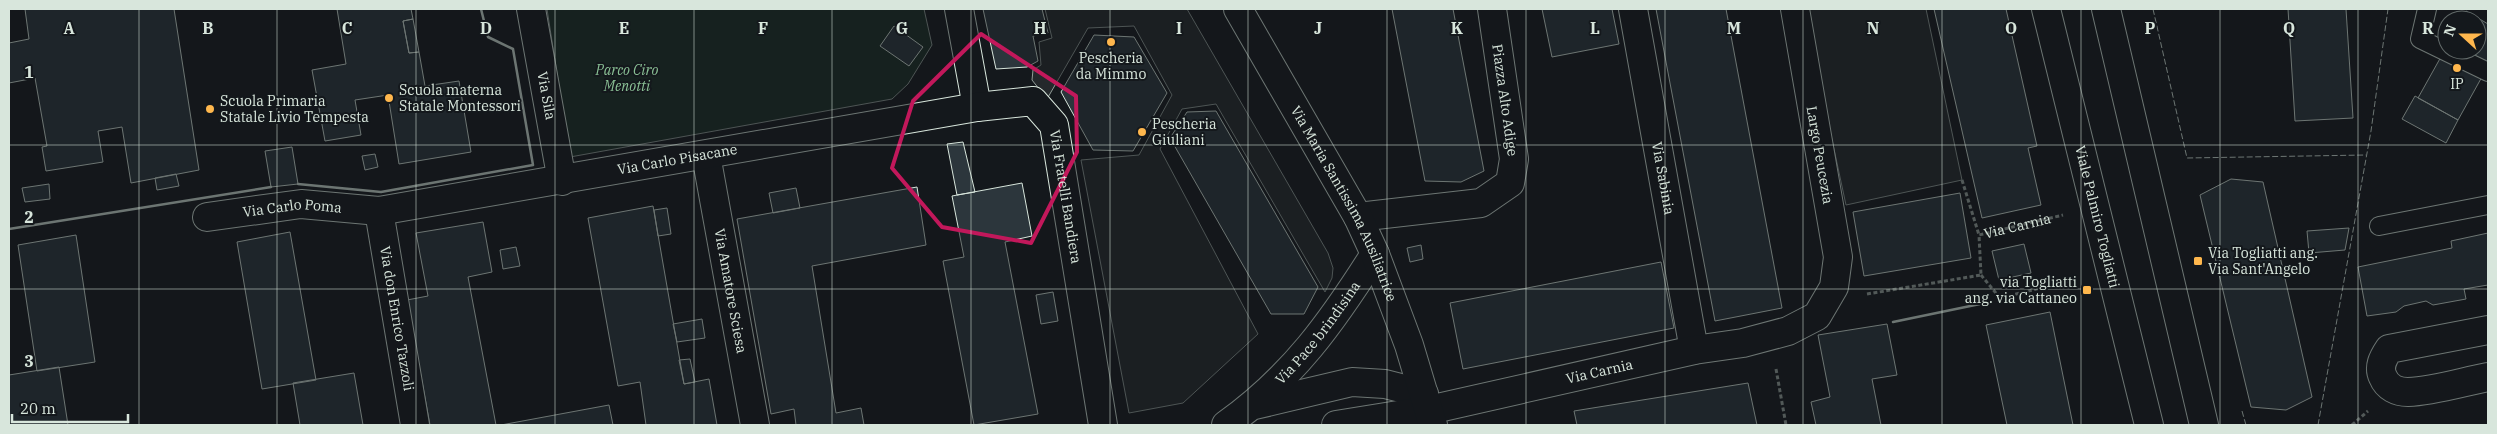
<svg xmlns="http://www.w3.org/2000/svg" width="2497" height="434" font-family="'IBM Plex Serif',serif">
<style>
.green{fill:#1a2d24;stroke:#939e99}
.parking{fill:#24282b;stroke:#939e99}
.building{fill:#2c363c;stroke:#d8e6dc}
.lines{fill:none;stroke-linecap:round;stroke-linejoin:round}
.service-casing{stroke:#d8e6dc;stroke-width:20}
.minor-casing{stroke:#d8e6dc;stroke-width:30}
.tertiary-casing{stroke:#d8e6dc;stroke-width:30}
.path{stroke:#9da8a2;stroke-width:3;stroke-dasharray:4 2.5;stroke-linecap:butt}
.service{stroke:#14181c;stroke-width:18}
.minor{stroke:#14181c;stroke-width:28}
.tertiary{stroke:#14181c;stroke-width:28}
.fence{stroke:#d8e6dc;stroke-width:1;stroke-dasharray:6 2.5;stroke-linecap:butt}
.wall{stroke:#d8e6dc;stroke-width:2.5}
.marked{fill:none;stroke:#c2185b;stroke-width:4;stroke-linejoin:round}
.grid{fill:none;stroke:#d8e6dc;stroke-width:1;stroke-opacity:0.55}
.poi-dot{fill:#ffb74d;stroke:#14181c;stroke-width:2}
.labels{text-anchor:middle;dominant-baseline:central;stroke-width:4;stroke-linejoin:round;paint-order:stroke}
.poi-label{font-size:14px;fill:#d8e6dc;stroke:#14181c;text-anchor:start}
.park-label{font-size:14px;font-style:italic;fill:#8ac095;stroke:#14181c}
.street-label{font-size:14px;fill:#d8e6dc;stroke:#14181c}
.grid-label{font-size:16px;text-anchor:middle;font-weight:bold;fill:#d8e6dc;stroke:#14181c;stroke-width:4;stroke-linejoin:round;paint-order:stroke}
</style>
<rect width="100%" height="100%" fill="#14181c"/>
<path class="green" d="M 547,9 L 924,9 L 932,45 L 908,84 L 892,99 L 570,157 Z"/>
<path class="parking" d="M 1045,9 L 1187,9 L 1328,253 L 1333,268 L 1332,278 L 1325,292 L 1216,104 L 1182,109 L 1160,149 L 1258,334 L 1183,403 L 1129,413 L 1081,160 L 1139,155 L 1172,95 L 1134,26 L 1088,28 L 1047,99 L 1032,80 L 1033,70 L 1041,65 L 1039,42 L 1052,38 Z
M 1804,9 L 1926,9 L 1962,180 L 1846,205 Z"/>
<path class="building" d="M 25,9 L 174,9 L 199,170 L 131,183 L 122,127 L 98,131 L 103,162 L 46,171 L 42,147 L 47,146 L 35,78 L 9,83 L 9,43 L 29,39 Z
M 337,9 L 411,9 L 413,19 L 403,21 L 409,53 L 419,52 L 425,86 L 459,81 L 471,152 L 399,164 L 388,95 L 355,100 L 361,135 L 325,141 L 312,70 L 346,64 Z
M 983,9 L 1042,9 L 1048,33 L 1033,36 L 1038,61 L 1027,67 L 996,69 Z
M 1392,9 L 1453,9 L 1484,171 L 1461,182 L 1425,181 Z
M 1542,9 L 1612,9 L 1619,44 L 1552,57 Z
M 1656,9 L 1726,9 L 1782,308 L 1715,321 Z
M 1934,9 L 2006,9 L 2037,146 L 2028,148 L 2041,205 L 1982,218 Z
M 2288,9 L 2346,9 L 2353,118 L 2295,121 Z
M 2466,11 L 2488,24 L 2488,66 L 2458,120 L 2418,98 L 2447,46 L 2447,50 L 2477,50 L 2477,20 L 2461,20 Z
M 413,19 L 419,52 L 409,53 L 403,21 Z
M 894,26 L 923,47 L 909,66 L 880,46 Z
M 1094,35 L 1134,37 L 1167,93 L 1133,151 L 1093,150 L 1061,92 Z
M 2415,96 L 2458,120 L 2446,143 L 2402,119 Z
M 1216,111 L 1318,287 L 1304,314 L 1271,314 L 1170,138 L 1187,112 Z
M 963,142 L 975,192 L 957,195 L 947,144 Z
M 292,147 L 298,184 L 271,187 L 265,151 Z
M 375,154 L 378,167 L 365,170 L 362,156 Z
M 176,174 L 179,186 L 157,190 L 155,178 Z
M 2231,179 L 2263,182 L 2312,397 L 2286,410 L 2251,407 L 2231,324 L 2200,195 Z
M 1022,183 L 1032,236 L 1005,242 L 1038,414 L 974,425 L 943,261 L 964,257 L 952,196 Z
M 49,184 L 50,199 L 25,202 L 22,188 Z
M 917,187 L 926,245 L 812,266 L 836,413 L 861,408 L 864,425 L 796,425 L 794,409 L 771,414 L 737,219 Z
M 796,188 L 800,208 L 773,213 L 769,193 Z
M 1960,193 L 1971,258 L 1864,276 L 1853,212 Z
M 653,206 L 684,384 L 709,379 L 717,425 L 646,425 L 640,382 L 618,386 L 588,218 Z
M 667,208 L 671,234 L 658,236 L 654,210 Z
M 483,222 L 492,272 L 468,277 L 496,425 L 430,425 L 407,300 L 428,296 L 416,233 Z
M 2349,228 L 2345,250 L 2309,253 L 2307,231 Z
M 290,232 L 316,380 L 262,389 L 237,242 Z
M 2488,233 L 2488,285 L 2464,289 L 2466,299 L 2433,305 L 2426,301 L 2404,306 L 2396,312 L 2367,316 L 2358,267 L 2452,248 L 2451,241 Z
M 76,235 L 95,362 L 37,371 L 18,245 Z
M 2024,244 L 2031,273 L 1999,280 L 1992,251 Z
M 1421,245 L 1423,259 L 1410,262 L 1407,248 Z
M 516,247 L 520,266 L 503,269 L 500,250 Z
M 1661,262 L 1674,328 L 1463,369 L 1450,303 Z
M 1053,292 L 1058,321 L 1041,324 L 1036,295 Z
M 2050,312 L 2073,425 L 2007,425 L 1986,325 Z
M 702,319 L 705,338 L 677,342 L 673,324 Z
M 1887,324 L 1897,375 L 1872,379 L 1881,425 L 1816,425 L 1811,402 L 1830,397 L 1818,335 Z
M 690,359 L 695,382 L 684,384 L 679,360 Z
M 59,367 L 68,425 L 9,425 L 9,375 Z
M 354,373 L 363,425 L 300,425 L 293,383 Z
M 1748,383 L 1757,425 L 1577,425 L 1574,411 Z
M 609,405 L 613,425 L 501,425 Z"/>
<g class="lines">
<g class="service-casing">
<path id="service" d="M 2427,9 L 2420,39 L 2488,72
M 2379,226 L 2488,205"/>
</g>
<g class="minor-casing">
<g id="minor">
<path id="s2" d="M 531,9 L 562,181"/>
<path d="M 959,9 L 977,107"/>
<path id="s3" d="M 1633,9 L 1694,350"/>
<path id="s4" d="M 706,155 L 755,425"/>
<path id="s5" d="M 379,211 L 415,425"/>
<path id="s6" d="M 207,217 L 301,204 L 379,211 L 977,107 L 1033,101 L 1054,125 L 1103,425"/>
<path d="M 1358,217 L 1481,203 L 1510,183 L 1514,159 L 1492,9"/>
<path d="M 2488,330 L 2389,349 C 2383,358 2378,367 2383,377 C 2387,387 2397,392 2408,392 C 2434,391 2462,382 2488,377"/>
<path d="M 1255,405 L 1352,382 L 1385,384 L 1424,394"/>
<path id="s7" d="M 1226,425 C 1293,377 1332,322 1375,254"/>
<path id="s8" d="M 1336,425 L 1429,410 L 1694,350 L 1743,343 L 1788,331 L 1817,316 L 1834,287 L 1838,257 L 1795,9"/>
</g>
</g>
<g class="tertiary-casing">
<g id="tertiary">
<path id="s9" d="M 1238,9 L 1358,217 L 1375,254 L 1409,345 L 1433,425"/>
<path id="s10" d="M 2046,9 L 2149,425"/>
<path d="M 2106,9 L 2204,425"/>
</g>
</g>
<g class="path">
<path d="M 1962,180 L 1979,235"/>
<path d="M 1981,275 L 2000,298 L 2077,279"/>
<path id="s1" d="M 1867,294 L 1981,275 L 1979,235 L 2063,215"/>
<path d="M 1776,369 L 1786,425"/>
<path d="M 2352,425 L 2368,411"/>
</g>
<use href="#service" class="service"/>
<use href="#minor" class="minor"/>
<use href="#tertiary" class="tertiary"/>
<path class="fence" d="M 2153,9 L 2187,158 L 2366,155
M 2242,411 L 2246,425
M 2318,425 L 2371,131 L 2388,9"/>
<path class="wall" d="M 298,184 L 381,192 L 533,165 L 513,49 L 488,37 L 481,9
M 9,229 L 271,187
M 1893,322 L 1980,304"/>
</g>
<path d="M0 0H2497V434H0ZM 981,34 L 1076,96 L 1077,152 L 1031,243 L 942,227 L 892,168 L 913,101 Z" fill="#14181c" fill-opacity=".55" fill-rule="evenodd"/>
<path class="marked" d="M 981,34 L 1076,96 L 1077,152 L 1031,243 L 942,227 L 892,168 L 913,101 Z"/>
<path class="grid" d="M 139,9 L 139,425M 277,9 L 277,425M 416,9 L 416,425M 555,9 L 555,425M 694,9 L 694,425M 832,9 L 832,425M 971,9 L 971,425M 1110,9 L 1110,425M 1248,9 L 1248,425M 1387,9 L 1387,425M 1526,9 L 1526,425M 1665,9 L 1665,425M 1803,9 L 1803,425M 1942,9 L 1942,425M 2081,9 L 2081,425M 2220,9 L 2220,425M 2358,9 L 2358,425M 9,145 L 2488,145M 9,289 L 2488,289"/>
<g class="poi-dot">
<circle cx="1111" cy="42" r="5"/>
<circle cx="2457" cy="68" r="5"/>
<circle cx="389" cy="98" r="5"/>
<circle cx="210" cy="109" r="5"/>
<circle cx="1142" cy="132" r="5"/>
<rect x="2193" y="256" width="10" height="10" rx="2.5"/>
<rect x="2082" y="285" width="10" height="10" rx="2.5"/>
</g>
<g class="labels">
<g class="poi-label">
<text x="1111" y="58" text-anchor="middle">Pescheria<tspan x="1111" dy="16">da Mimmo</tspan></text>
<text x="2457" y="84" text-anchor="middle">IP</text>
<text x="399" y="90">Scuola materna<tspan x="399" dy="16">Statale Montessori</tspan></text>
<text x="220" y="101">Scuola Primaria<tspan x="220" dy="16">Statale Livio Tempesta</tspan></text>
<text x="1152" y="124">Pescheria<tspan x="1152" dy="16">Giuliani</tspan></text>
<text x="2208" y="253">Via Togliatti ang.<tspan x="2208" dy="16">Via Sant'Angelo</tspan></text>
<text x="2077" y="282" text-anchor="end">via Togliatti<tspan x="2077" dy="16">ang. via Cattaneo</tspan></text>
</g>
<g class="park-label">
<text x="627" y="70">Parco Ciro<tspan x="627" dy="16">Menotti</tspan></text>
</g>
<g class="street-label">
<text stroke="none"><textPath href="#s2" startOffset="88">Via Sila</textPath></text>
<text transform="translate(1505 100) rotate(82)">Piazza Alto Adige</text>
<text transform="translate(1820 155) rotate(80)">Largo Peucezia</text>
<text stroke="none"><textPath href="#s6" startOffset="476">Via Carlo Pisacane</textPath></text>
<text stroke="none"><textPath href="#s3" startOffset="172">Via Sabinia</textPath></text>
<text stroke="none"><textPath href="#s6" startOffset="941">Via Fratelli Bandiera</textPath></text>
<text stroke="none"><textPath href="#s9" startOffset="222">Via Maria Santissima Ausiliatrice</textPath></text>
<text stroke="none"><textPath href="#s6" startOffset="86">Via Carlo Poma</textPath></text>
<text stroke="none"><textPath href="#s10" startOffset="214">Viale Palmiro Togliatti</textPath></text>
<text stroke="none"><textPath href="#s1" startOffset="195">Via Carnia</textPath></text>
<text stroke="none"><textPath href="#s4" startOffset="138">Via Amatore Sciesa</textPath></text>
<text stroke="none"><textPath href="#s5" startOffset="109">Via don Enrico Tazzoli</textPath></text>
<text stroke="none"><textPath href="#s7" startOffset="131">Via Pace brindisina</textPath></text>
<text stroke="none"><textPath href="#s8" startOffset="269">Via Carnia</textPath></text>
</g>
</g>
<g class="grid-label">
<text x="69" y="34">A</text>
<text x="208" y="34">B</text>
<text x="347" y="34">C</text>
<text x="486" y="34">D</text>
<text x="624" y="34">E</text>
<text x="763" y="34">F</text>
<text x="902" y="34">G</text>
<text x="1040" y="34">H</text>
<text x="1179" y="34">I</text>
<text x="1318" y="34">J</text>
<text x="1457" y="34">K</text>
<text x="1595" y="34">L</text>
<text x="1734" y="34">M</text>
<text x="1873" y="34">N</text>
<text x="2011" y="34">O</text>
<text x="2150" y="34">P</text>
<text x="2289" y="34">Q</text>
<text x="2428" y="34">R</text>
<text x="29" y="78">1</text>
<text x="29" y="223">2</text>
<text x="29" y="367">3</text>
</g>
<rect width="2497" height="434" fill="none" stroke="#d8e6dc" stroke-width="20"/>
<g transform="translate(2462 35) rotate(291)"><circle r="24" fill="#14181c" stroke="#626a69"/>
<path d="M0-4L9 19L0 12L-9 19Z" fill="#ffb74d"/>
<text y="-8" font-size="14" font-weight="bold" text-anchor="middle" fill="#d8e6dc">N</text>
</g>
<path d="M12 414v8h116v-8" fill="none" stroke="#d8e6dc" stroke-width="2.5"/>
<text x="20" y="414" font-size="15" fill="#d8e6dc" stroke="#14181c" stroke-width="4" paint-order="stroke">20 m</text>
</svg>
